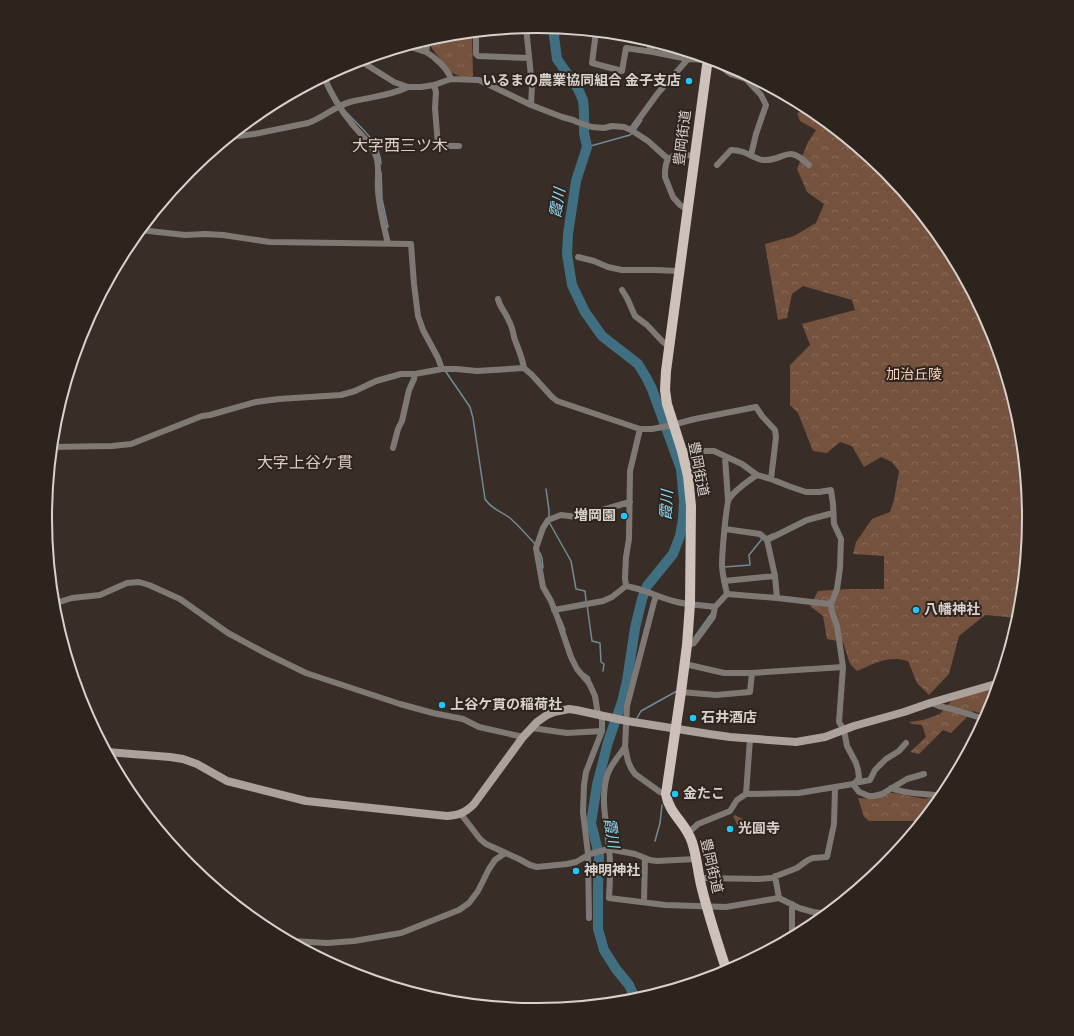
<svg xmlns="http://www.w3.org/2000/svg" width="1074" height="1036" font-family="'Source Sans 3','Noto Sans JP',sans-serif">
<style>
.forest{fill:url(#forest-crowns)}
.park{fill:url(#park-tufts)}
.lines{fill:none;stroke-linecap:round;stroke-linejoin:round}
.stream{stroke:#6d8c98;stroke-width:1.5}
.river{stroke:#3f6f81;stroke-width:10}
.street{stroke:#7f7975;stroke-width:6}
.secondary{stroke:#aba29c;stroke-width:8}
.primary{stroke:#cdc1ba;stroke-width:10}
.poi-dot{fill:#1bcafc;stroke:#2e241e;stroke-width:1.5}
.labels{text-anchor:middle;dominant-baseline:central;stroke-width:4;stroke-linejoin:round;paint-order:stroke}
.poi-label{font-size:14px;font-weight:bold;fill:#d9d1cd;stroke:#2e241e;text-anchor:start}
.street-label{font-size:14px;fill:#d9d1cd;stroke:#2e241e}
.park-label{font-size:14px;fill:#f9d2bb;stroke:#2e241e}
.water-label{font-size:15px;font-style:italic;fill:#8dddfc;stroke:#2e241e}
.quarter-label{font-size:16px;fill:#ddcfc6;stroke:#2e241e}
.rim{fill:none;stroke:#d9d1cd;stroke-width:2}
</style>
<defs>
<pattern id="forest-crowns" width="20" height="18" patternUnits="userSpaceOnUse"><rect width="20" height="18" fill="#74523d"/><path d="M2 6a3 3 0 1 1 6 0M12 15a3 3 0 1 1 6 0" fill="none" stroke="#876a58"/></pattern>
<pattern id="park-tufts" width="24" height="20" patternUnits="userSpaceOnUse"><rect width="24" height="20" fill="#74523d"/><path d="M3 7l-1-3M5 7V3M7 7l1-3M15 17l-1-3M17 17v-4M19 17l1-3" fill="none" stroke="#876a58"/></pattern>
</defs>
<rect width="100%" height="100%" fill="#392e27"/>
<path class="forest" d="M 811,109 L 885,170 L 946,245 L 992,330 L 1020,422 L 1029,518 L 1018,618 L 985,615 L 959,636 L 949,674 L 929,695 L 917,683 L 908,661 C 887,655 876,663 857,671 L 850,664 L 843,642 L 827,639 L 823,616 L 810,606 L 818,591 L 848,589 L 884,589 L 884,556 L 853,554 L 856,542 L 872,519 L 890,512 L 894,500 L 899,471 L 892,462 L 881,457 L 864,467 L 852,446 L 840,442 L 827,453 L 813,451 L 798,413 L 790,405 L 790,365 L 810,345 L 802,324 L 855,310 L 852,300 L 803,286 L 792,294 L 787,318 L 778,320 L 765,244 L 794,236 L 816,223 L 824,204 L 807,192 L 797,169 L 808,142 L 816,130 L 800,121 L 797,113 Z
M 997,687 L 991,706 L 965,756 L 965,749 L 986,715 L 973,711 L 951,733 L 943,730 L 919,754 L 910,752 L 926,737 L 922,725 L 912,724 L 909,722 L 923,720 L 940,714 L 952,700 Z
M 888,792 L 925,799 L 945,793 L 921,821 L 869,821 L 864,817 L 858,798 L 875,799 Z
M 735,815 L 748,822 L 749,828 L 741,832 L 733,816 Z"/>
<path class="park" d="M 466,33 L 472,34 L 473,76 L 464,78 L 450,72 L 431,47 L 432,38 L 441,35 Z"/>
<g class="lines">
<path class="stream" d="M 346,112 C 360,127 380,142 381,164
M 635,130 L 642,120
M 587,147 L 630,135 L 632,133
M 381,172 L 382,199 L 388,227
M 446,372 L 470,407 L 473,418 L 485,499 C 492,510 501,511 510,518 C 519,526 527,535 535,544
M 546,489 L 549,510 L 549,519
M 549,522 L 571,561 L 576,589 L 585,591 L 586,601
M 766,537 L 773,534
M 540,553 L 542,558 L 543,568
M 724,567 L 750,565 L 749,555 L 762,539
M 587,605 L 592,641 L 600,643 L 601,662 L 604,664 L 603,671
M 561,620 L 565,630
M 693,639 L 711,614
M 585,674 L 589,677 L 590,680
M 637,718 L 641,711 L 677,691
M 655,841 L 660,823 L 662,805"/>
<path class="river" d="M 556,28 L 554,36 L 557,59 L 578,89 L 583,100 L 584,111 L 584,133 L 587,147 L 576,181 L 568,234 L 567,254 L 572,285 L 585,312 L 602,336 L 638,364 L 646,377 L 652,389 L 681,469 L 684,501 L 683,519 L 680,536 L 673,554 L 647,586 L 642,599 L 635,628 L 627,681 L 622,702 L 608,742 L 597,785 L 591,823 L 599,855 L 598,887 L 598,929 L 604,950 L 616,969 L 629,985 L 636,1000"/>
<path class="street" d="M 526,27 L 532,86 L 531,105
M 476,32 L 476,54 L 478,56 L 529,58
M 596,32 L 592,63 L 622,71 L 626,48 L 653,52
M 646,39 L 653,52 L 688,59 L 707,60 L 710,59
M 408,46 C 413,48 420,50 426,52 C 435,57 448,69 451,79
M 426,52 L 428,40
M 359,60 L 394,82 L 408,87 L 421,87 L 434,85 L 451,79 L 479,80 L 531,105 L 562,117 L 573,120 L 577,122 L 592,127 L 604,128 L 612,126 L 624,127 L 631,130 L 648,141 L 668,159
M 717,61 L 723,68 L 731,74 L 746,79 L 761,95 L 766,105 L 756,134 L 751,155
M 324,77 C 331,94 340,109 352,124 C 360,134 372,144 376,156 C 380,167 377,179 378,190 C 379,208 384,226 388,244
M 434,85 L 436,92 L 435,108 L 438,146 L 459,146
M 631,130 L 658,93 L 688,59
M 230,137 L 254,134 L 308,123 C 323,118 335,106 350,102 C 369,97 390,96 408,87
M 717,165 L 731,150 C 740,150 746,153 754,157 C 757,158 760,160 763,160 C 786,161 786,143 809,165
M 688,210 L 680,205 L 673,197 L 665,177 L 665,171 L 666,164 L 668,159 L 675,155 L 679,154 L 694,156
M 140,230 L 185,235 L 205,234 L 223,235 L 270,242 L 411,244 L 414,284 L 418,316 L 423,330 L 438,358 L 442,369
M 578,257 L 594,261 L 608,267 L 622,270 L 655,270 L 679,271
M 622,290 L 627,298 L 635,316 L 647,325 L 662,341 L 669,347
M 498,299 C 500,308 505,311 508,319 C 511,324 513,331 514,337 C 518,349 522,356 524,368
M 52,447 L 112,446 L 131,444 L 202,416 L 210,415 L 256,402 L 279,399 L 341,395 L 355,391 L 376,381 L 401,374 L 415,374 L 442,369 L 456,369 L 477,371 L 524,368 L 532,375 L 552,397 L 557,401 L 640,429 L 652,429 L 668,426 L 695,419 L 756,407 L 762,416 L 775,430 L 776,437 L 771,479
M 393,448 L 398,429 L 402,421 L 409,390 L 414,379 L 415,374
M 682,451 L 714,451 L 742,464 L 757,475 L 771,479 L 791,487 L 806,492 L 819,492 L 831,490 L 833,504 L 834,524 L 841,539 L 840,568 L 837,589 L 831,604 L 832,612 L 837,626 L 843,667 L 839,722 L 844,730 L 847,746 L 856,763 L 858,770 L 859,778 L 856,782 L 853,784 L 799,793 L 746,794 L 737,800 L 730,811 L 698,824 L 688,833
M 725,457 L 728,500
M 725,529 L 760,534 L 767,540 L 775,576 L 777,598
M 767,540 L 807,520 L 833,513
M 724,581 L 775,576
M 626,586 L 625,578 L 626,557 L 629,539 L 630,471 L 640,429
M 626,586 C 644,589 660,598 677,602 C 689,605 702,605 715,607
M 727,594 C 725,584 722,574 722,564 C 722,555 726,504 729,499 C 735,490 748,481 757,475
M 727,594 L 777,598 L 829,604 L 831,602
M 656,596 L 654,602 L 627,706 L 625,747 L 628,761 L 631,768 L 635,774 L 660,792 L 666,794
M 53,604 L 72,598 L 100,595 L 127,583 L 139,582 L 149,585 L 180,599 L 228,633 L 267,654 L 306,673 L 400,704 L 433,713 L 463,719 L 479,727 L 523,737
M 554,610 L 603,601 L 612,597 L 626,586
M 687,645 L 694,643 L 713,617 L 715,607 L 727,594
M 685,664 L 724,673 L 752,673 L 843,667
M 681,692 L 716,695 L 750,692 L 752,673
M 931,703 L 939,706 L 959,711 L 984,719
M 598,715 L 595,696 L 589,683 L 577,669 L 571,657 L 558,619 L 551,601 L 543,587 L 536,548 L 543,528 L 548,520 L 561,515 L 577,517 L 630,502
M 532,728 L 567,733 L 602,731
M 625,747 C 619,756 610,765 607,776 C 600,800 607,825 609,849 C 611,865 610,882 609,898 L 665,905 L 726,907 L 779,898 L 799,908 L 813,912 L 827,914
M 856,782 L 860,782 L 870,780 L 875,770 L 886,759 L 899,751 L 906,743
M 853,784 L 859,792 L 869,796 L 874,796 L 882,794 L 907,779 L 924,774
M 891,788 C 907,795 925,793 942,796
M 746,794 L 750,739
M 461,814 L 480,839 L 486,844 L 519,859 L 530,865 L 537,867 L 567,864 L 576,862 L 590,854 L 608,849 L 635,854 L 650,860 L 657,861 L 696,859
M 775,876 L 779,898
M 699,878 L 759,879 L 771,878 L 797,868 L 808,860 L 813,858 L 827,857 L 834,824 L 835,788
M 644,902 L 645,858
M 792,904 L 792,934 L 794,936
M 589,918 L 588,854 L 583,812 L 584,785 L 586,772 L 602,731 L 602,716
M 291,941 L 327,943 L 354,941 L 401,933 L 459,910 L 469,903 L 478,891 L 489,869 L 495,860 L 505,853"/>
<path class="secondary" d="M 107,752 L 170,757 L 183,759 L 197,764 L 227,781 L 306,801 L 447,816 C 459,815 465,813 474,804 L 523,737 L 537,722 L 547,715 L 554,712 L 569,709 L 576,710 L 627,721 L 709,734 L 730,737 L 796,742 L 825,737 L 854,726 L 904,712 L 930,703 L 999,683"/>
<path class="primary" d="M 708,58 L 666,371 L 665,390 L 667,404 L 682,451 L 688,476 L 691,506 L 690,604 L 687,645 L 681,692 L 666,794 C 669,814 686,823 692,842 C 697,857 698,874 702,889 C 709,917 718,944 727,972"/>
</g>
<g class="poi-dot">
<circle cx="689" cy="81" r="4"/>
<circle cx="624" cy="516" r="4"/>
<circle cx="916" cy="610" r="4"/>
<circle cx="442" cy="705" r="4"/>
<circle cx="693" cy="718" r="4"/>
<circle cx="675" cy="794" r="4"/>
<circle cx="730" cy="829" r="4"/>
<circle cx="576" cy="871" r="4"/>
</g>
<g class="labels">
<g class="poi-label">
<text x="681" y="81" text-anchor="end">いるまの農業協同組合 金子支店</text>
<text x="616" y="516" text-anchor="end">増岡園</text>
<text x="924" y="610">八幡神社</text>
<text x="450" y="705">上谷ケ貫の稲荷社</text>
<text x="701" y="718">石井酒店</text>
<text x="683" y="794">金たこ</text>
<text x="738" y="829">光圓寺</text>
<text x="584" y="871">神明神社</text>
</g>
<g class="street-label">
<text transform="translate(683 138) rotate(-83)">豊岡街道</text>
<text transform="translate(698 469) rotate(79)">豊岡街道</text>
<text transform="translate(711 866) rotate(77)">豊岡街道</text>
</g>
<g class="park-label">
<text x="914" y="375">加治丘陵</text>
</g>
<g class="water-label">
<text transform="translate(558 203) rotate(-81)">霞川</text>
<text transform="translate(667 505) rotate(-87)">霞川</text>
<text transform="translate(611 833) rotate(81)">霞川</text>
</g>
<g class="quarter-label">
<text x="400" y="146">大字西三ツ木</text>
<text x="305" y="463">大字上谷ケ貫</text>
</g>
</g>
<path d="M0 0H1074V1036H0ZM52 518a485 485 0 1 1 970 0a485 485 0 1 1-970 0Z" fill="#2e241e" fill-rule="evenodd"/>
<path class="rim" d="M52 518a485 485 0 1 1 970 0a485 485 0 1 1-970 0Z"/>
</svg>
